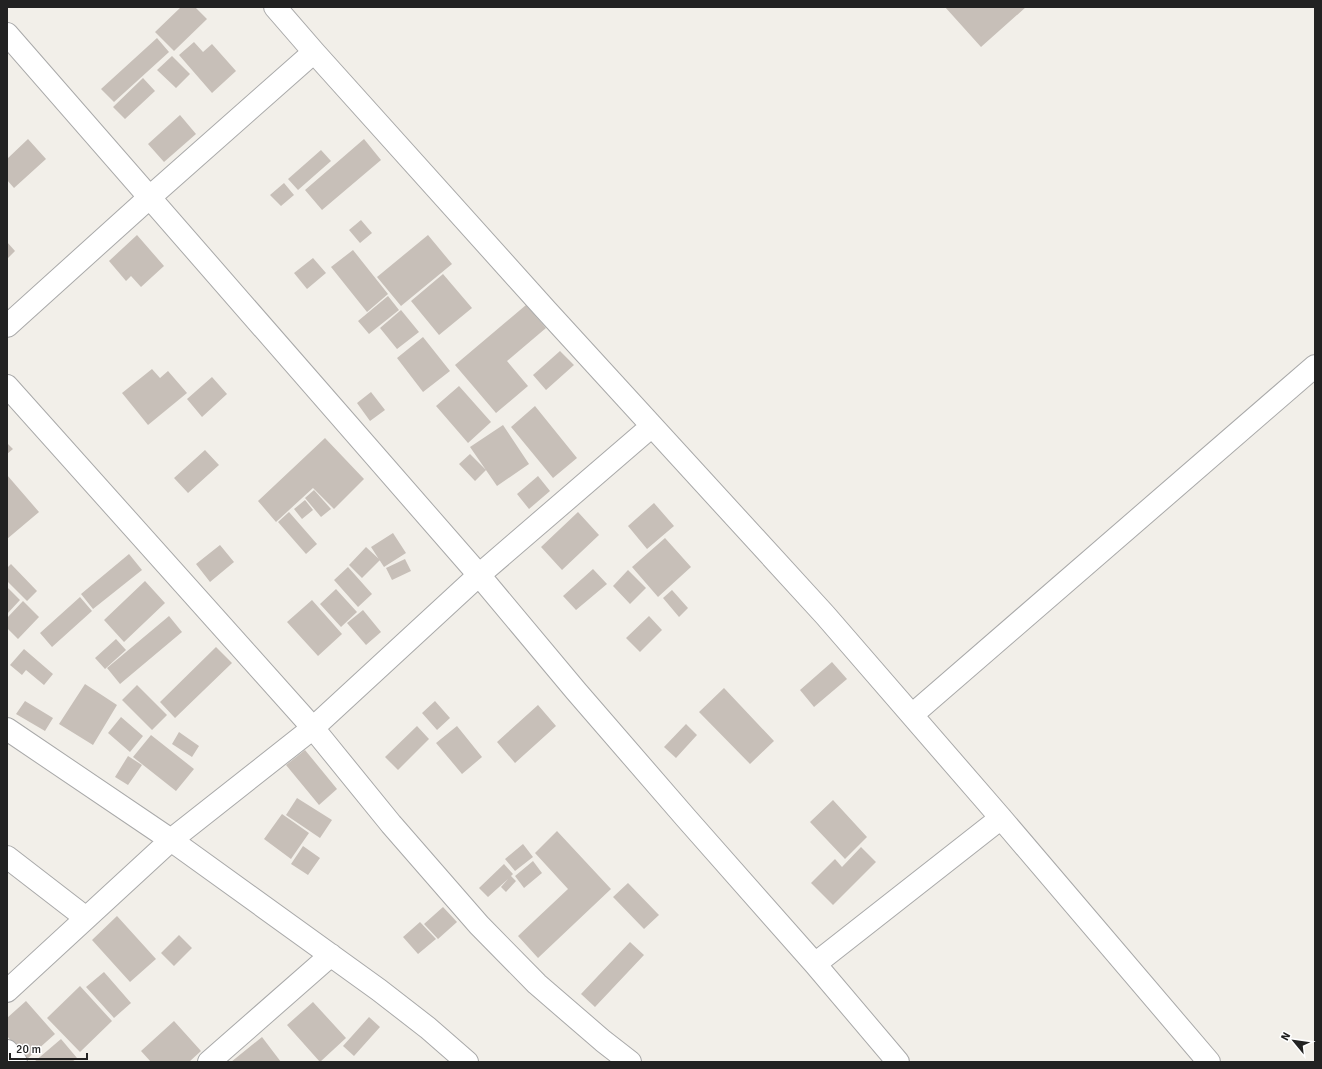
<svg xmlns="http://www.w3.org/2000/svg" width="1322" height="1069" font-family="Signika,sans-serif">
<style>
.building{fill:#c7bfb8}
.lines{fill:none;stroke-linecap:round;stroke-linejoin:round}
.street-casing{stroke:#a9a9a9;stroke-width:24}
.street{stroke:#fff;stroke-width:22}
</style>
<rect width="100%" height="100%" fill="#f2efe9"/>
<path class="building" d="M 181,7 L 195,7 L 207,19 L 174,51 L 155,32 Z
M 945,7 L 1026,7 L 981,47 Z
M 157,38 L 169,52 L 114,102 L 101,89 Z
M 194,42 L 203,52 L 212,44 L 236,71 L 212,93 L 179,55 Z
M 172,56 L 190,74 L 176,88 L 157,70 Z
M 143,78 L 155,91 L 125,119 L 113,107 Z
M 180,115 L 196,134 L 164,162 L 148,144 Z
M 28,139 L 46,159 L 14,188 L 7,180 L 7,159 Z
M 364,139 L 381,160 L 322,210 L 305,190 Z
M 321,150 L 331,161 L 298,190 L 288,179 Z
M 284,183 L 294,195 L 281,206 L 270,195 Z
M 361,220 L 372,233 L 360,243 L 349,230 Z
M 137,235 L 164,266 L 141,287 L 131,276 L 126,281 L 109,261 Z
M 428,235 L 452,264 L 401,306 L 377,277 Z
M 7,242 L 15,251 L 7,259 Z
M 353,250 L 388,294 L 367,312 L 331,267 Z
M 313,258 L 326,273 L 307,289 L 294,273 Z
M 443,274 L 472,308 L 439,335 L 411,301 Z
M 388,296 L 399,310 L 369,334 L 358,321 Z
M 526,305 L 546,328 L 507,361 L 528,386 L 496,413 L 455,365 Z
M 401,310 L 419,332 L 397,349 L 380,328 Z
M 423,337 L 450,371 L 423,392 L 397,358 Z
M 560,351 L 574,365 L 546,390 L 533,375 Z
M 152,369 L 160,378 L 168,371 L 187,393 L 148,425 L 122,393 Z
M 212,377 L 227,394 L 202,417 L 187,399 Z
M 459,386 L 491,422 L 468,443 L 436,406 Z
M 371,392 L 385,410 L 370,421 L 357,403 Z
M 535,406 L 577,458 L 553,478 L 511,427 Z
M 503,425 L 529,464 L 497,486 L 470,447 Z
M 325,438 L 364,479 L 334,509 L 313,488 L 276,522 L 258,501 Z
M 7,443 L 13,449 L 7,454 Z
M 205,450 L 219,465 L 188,493 L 174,478 Z
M 470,454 L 486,470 L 475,481 L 459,464 Z
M 7,475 L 39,512 L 7,539 Z
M 538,476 L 550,491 L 529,509 L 517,494 Z
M 314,490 L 331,509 L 321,517 L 305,498 Z
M 305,500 L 313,510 L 302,519 L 294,509 Z
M 654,503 L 674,526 L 647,549 L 628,526 Z
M 289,512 L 317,544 L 306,554 L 278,522 Z
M 578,512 L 599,535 L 562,570 L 541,547 Z
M 393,533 L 406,553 L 384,567 L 371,547 Z
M 665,538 L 691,567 L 658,597 L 632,567 Z
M 220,545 L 234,562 L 210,582 L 196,564 Z
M 366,547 L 380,560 L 362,578 L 349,565 Z
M 129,554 L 142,570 L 93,609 L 81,594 Z
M 405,559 L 411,571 L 392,580 L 386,568 Z
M 11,564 L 37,591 L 27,601 L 7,581 L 7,568 Z
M 348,567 L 372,594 L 358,607 L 334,580 Z
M 593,569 L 607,584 L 576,610 L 563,596 Z
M 628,570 L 646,588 L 630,604 L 613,586 Z
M 145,581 L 165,603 L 124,642 L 104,620 Z
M 7,587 L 20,600 L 7,614 Z
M 336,589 L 357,612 L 341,627 L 320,604 Z
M 672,590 L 688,608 L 679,617 L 663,598 Z
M 80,597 L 92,611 L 52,647 L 40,633 Z
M 312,600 L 342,634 L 318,656 L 287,622 Z
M 23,601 L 39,617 L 18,639 L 7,628 L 7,618 Z
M 363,610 L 381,632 L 366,645 L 347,623 Z
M 169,616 L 182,632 L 120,684 L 107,668 Z
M 649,616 L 662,630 L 640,652 L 626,638 Z
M 116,639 L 126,650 L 105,669 L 95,658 Z
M 216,647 L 232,663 L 175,718 L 160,702 Z
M 24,649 L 53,674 L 44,685 L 26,670 L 22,675 L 10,665 Z
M 832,662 L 847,679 L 814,707 L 800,690 Z
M 85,684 L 117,705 L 93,745 L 59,724 Z
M 137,685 L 167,715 L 152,730 L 122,700 Z
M 724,688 L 774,741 L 750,764 L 699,712 Z
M 25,701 L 53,718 L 45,731 L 16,714 Z
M 435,701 L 450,718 L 437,730 L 422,713 Z
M 538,705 L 556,726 L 515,763 L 497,742 Z
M 121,717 L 143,736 L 130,752 L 108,733 Z
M 686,724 L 697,735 L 676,758 L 664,747 Z
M 417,726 L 429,739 L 398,770 L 385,757 Z
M 457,726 L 482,757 L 462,774 L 436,743 Z
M 179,732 L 199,746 L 192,757 L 172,744 Z
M 151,735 L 194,769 L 176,791 L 133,757 Z
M 305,750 L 337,789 L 319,805 L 286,765 Z
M 128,756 L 142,765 L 128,785 L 115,777 Z
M 297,798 L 332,820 L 320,838 L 286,815 Z
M 833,800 L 867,837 L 845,859 L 810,822 Z
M 282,814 L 309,833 L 291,859 L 264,839 Z
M 557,831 L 611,889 L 538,958 L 518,936 L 568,889 L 535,853 Z
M 523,844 L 533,857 L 515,871 L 505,859 Z
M 303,846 L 320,858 L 308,875 L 291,864 Z
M 861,847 L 876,862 L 833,905 L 811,883 L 835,859 L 842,867 Z
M 533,861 L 542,873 L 524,888 L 515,876 Z
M 504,864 L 513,874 L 511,876 L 516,881 L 506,892 L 501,887 L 508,879 L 488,897 L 479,888 Z
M 628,883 L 659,915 L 644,929 L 613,897 Z
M 443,907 L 457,922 L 438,939 L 424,924 Z
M 117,916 L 156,959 L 130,982 L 92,940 Z
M 420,922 L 436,939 L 418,954 L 403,937 Z
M 179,935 L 192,948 L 174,966 L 161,953 Z
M 630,942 L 644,955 L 595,1007 L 581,994 Z
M 104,972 L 131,1003 L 114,1018 L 86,987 Z
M 80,986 L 112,1021 L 80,1052 L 47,1018 Z
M 26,1001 L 55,1034 L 27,1059 L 7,1036 L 7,1018 Z
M 313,1002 L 346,1038 L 320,1062 L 287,1025 Z
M 369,1017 L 380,1027 L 354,1056 L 343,1046 Z
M 174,1021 L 201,1051 L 189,1062 L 151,1062 L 141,1051 Z
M 262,1037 L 281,1062 L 231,1062 Z
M 61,1039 L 77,1058 L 72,1062 L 34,1062 Z"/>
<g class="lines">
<g class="street-casing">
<path id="street" d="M 275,7 L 314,52 L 546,310 L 825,615 L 1001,818 L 1209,1062
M 7,34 L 479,575 L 576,691 L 686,818 L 815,964 L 898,1062
M 7,326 L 150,197 L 314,52
M 7,386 L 313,728 L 391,824 L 479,925 L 537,984 L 603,1041 L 630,1062
M 912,715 L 1315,366
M 7,729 L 171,840 L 379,990 L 428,1028 L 467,1062
M 7,857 L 86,918
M 815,964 L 1001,818
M 7,991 L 171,840 L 313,728 L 479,575 L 652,426
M 7,1051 L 16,1062
M 209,1062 L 331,955"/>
</g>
<use href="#street" class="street"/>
</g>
<rect width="1322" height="1069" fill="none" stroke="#222222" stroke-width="16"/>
<g transform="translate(1294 1041) rotate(299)" stroke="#ffffff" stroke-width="3" paint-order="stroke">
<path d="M0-3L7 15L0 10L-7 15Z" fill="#222222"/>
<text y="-6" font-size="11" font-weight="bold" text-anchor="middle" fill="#222222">N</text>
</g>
<path d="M10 1053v6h77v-6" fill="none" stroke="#222222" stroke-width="2"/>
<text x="16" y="1053" font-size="12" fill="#222222" stroke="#ffffff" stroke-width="3" paint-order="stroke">20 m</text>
</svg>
